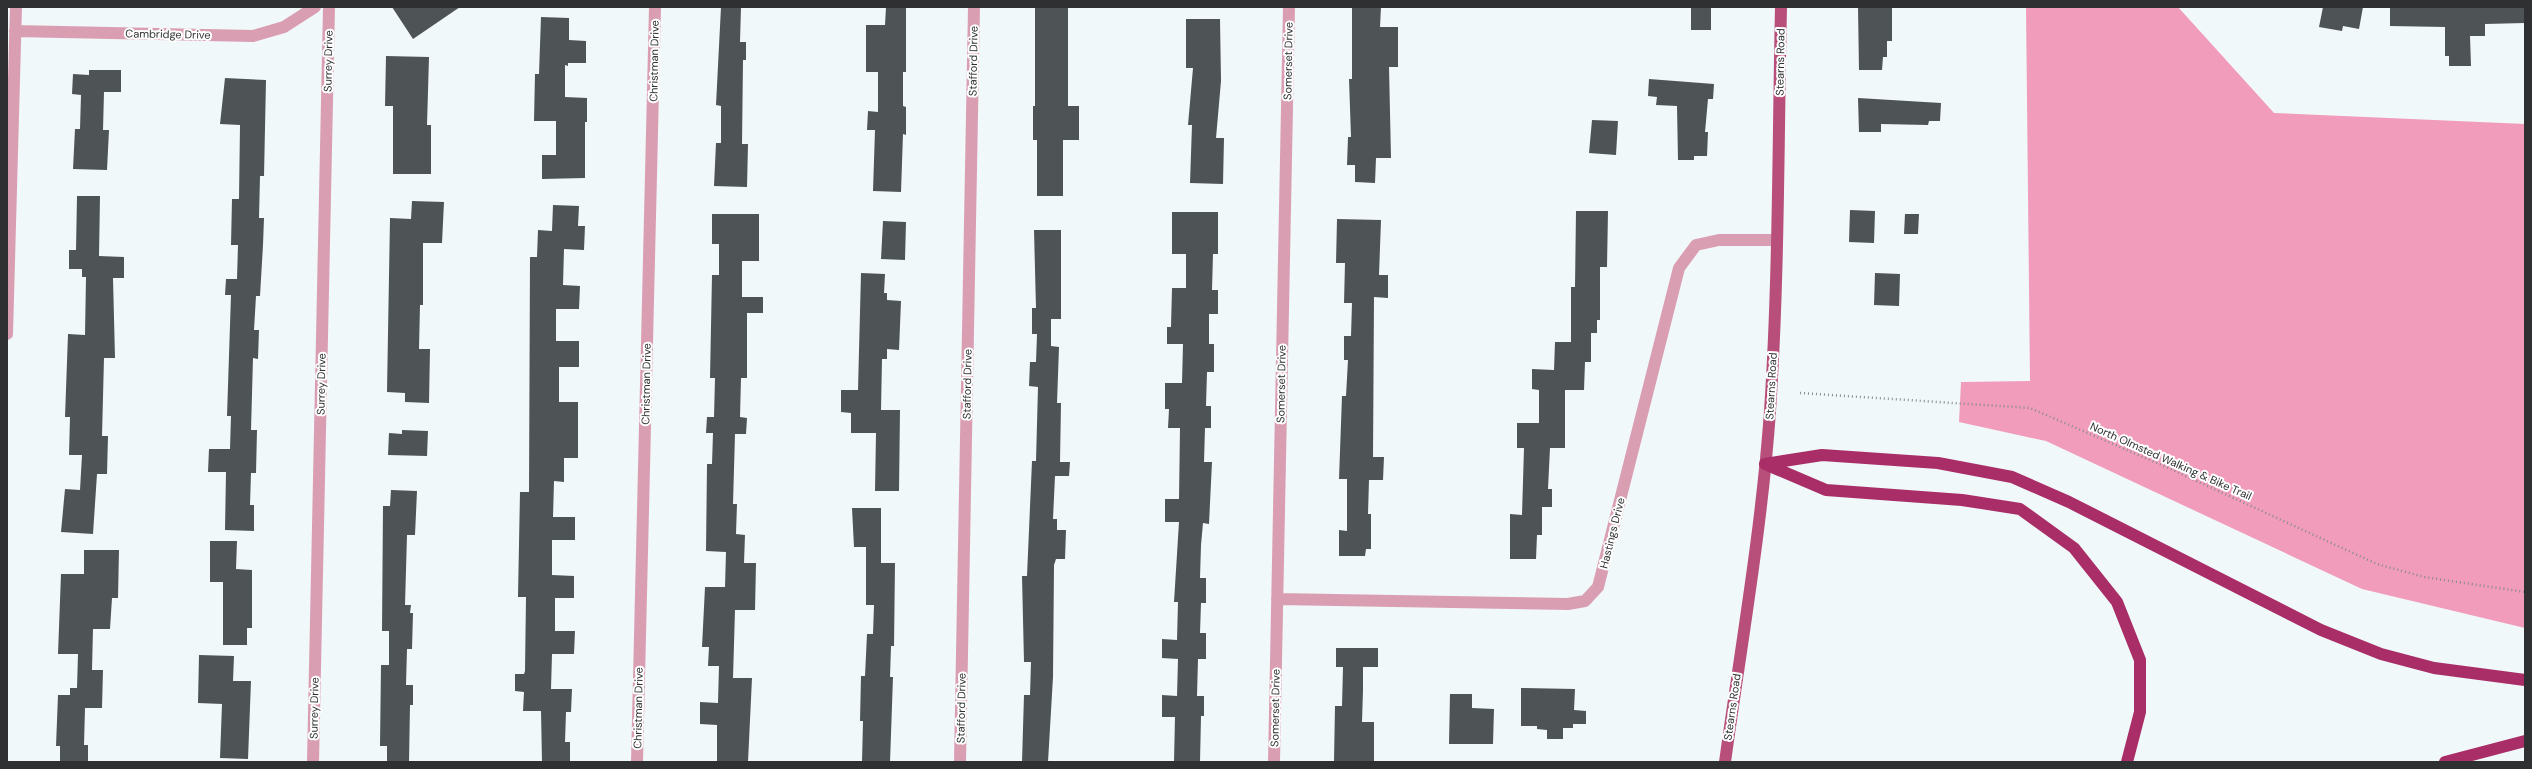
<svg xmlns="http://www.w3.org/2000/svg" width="2532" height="769" font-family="'DM Sans',sans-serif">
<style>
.forest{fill:#f19cbb}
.building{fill:#4e5356}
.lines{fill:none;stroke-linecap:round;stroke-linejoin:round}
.path{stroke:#868b8c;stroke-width:2.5;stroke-dasharray:1 3;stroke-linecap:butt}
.minor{stroke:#da9eb3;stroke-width:12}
.major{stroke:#b84f7b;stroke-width:12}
.highway{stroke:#a92d67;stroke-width:12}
.labels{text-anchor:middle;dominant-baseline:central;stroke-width:4;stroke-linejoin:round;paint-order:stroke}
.street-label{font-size:11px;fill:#2e3031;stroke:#fff}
</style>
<rect width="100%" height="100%" fill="#f1f8fa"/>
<path class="forest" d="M 2026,7 L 2178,7 L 2274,113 L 2525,124 L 2525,628 L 2362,589 L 2046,441 L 1959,422 L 1961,382 L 2030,381 Z"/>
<path class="building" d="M 392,7 L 460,7 L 413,39 Z
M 721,7 L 741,7 L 740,42 L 746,42 L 746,60 L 743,60 L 742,144 L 748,144 L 747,187 L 714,186 L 716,143 L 721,143 L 721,106 L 716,105 Z
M 886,7 L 906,7 L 906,72 L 903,72 L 903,106 L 906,107 L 906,135 L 903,134 L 901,192 L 873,191 L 875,130 L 867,130 L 868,111 L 878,112 L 878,72 L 866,72 L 866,25 L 885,25 Z
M 1035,7 L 1068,7 L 1068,106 L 1079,106 L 1079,140 L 1063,140 L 1063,196 L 1037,196 L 1037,140 L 1033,140 L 1033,106 L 1035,106 Z
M 1352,7 L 1381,7 L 1380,27 L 1398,27 L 1398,67 L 1389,67 L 1391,158 L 1376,158 L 1375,183 L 1355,182 L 1355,165 L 1347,165 L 1348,137 L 1351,137 L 1349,79 L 1352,79 Z
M 1691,7 L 1711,7 L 1711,30 L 1691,30 Z
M 1858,7 L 1892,7 L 1892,41 L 1887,41 L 1887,57 L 1883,57 L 1882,70 L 1859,70 Z
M 2323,7 L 2363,7 L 2359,29 L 2343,26 L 2342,31 L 2319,27 Z
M 2390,7 L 2525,7 L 2525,23 L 2485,24 L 2485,36 L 2470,36 L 2471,66 L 2449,66 L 2449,56 L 2445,56 L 2445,27 L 2390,26 Z
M 541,17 L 569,18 L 569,40 L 586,41 L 586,63 L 568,63 L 568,66 L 565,65 L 565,97 L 587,98 L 587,122 L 585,122 L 585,178 L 542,179 L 542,155 L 556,155 L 556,121 L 534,121 L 535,74 L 539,74 Z
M 1186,19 L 1220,19 L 1221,81 L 1216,138 L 1224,138 L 1223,184 L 1190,183 L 1192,125 L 1188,125 L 1193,68 L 1186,68 Z
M 386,56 L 429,57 L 427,125 L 431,125 L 431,174 L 393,174 L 393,106 L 385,106 Z
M 89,70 L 121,70 L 121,92 L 104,92 L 103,130 L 109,130 L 107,170 L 73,169 L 75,129 L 80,129 L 81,95 L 72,94 L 73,74 L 89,75 Z
M 225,78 L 266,80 L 264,176 L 260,176 L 259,218 L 264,218 L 263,245 L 260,296 L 256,296 L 254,330 L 259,330 L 258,359 L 253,358 L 251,430 L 257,430 L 256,473 L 251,473 L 250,505 L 254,505 L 254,531 L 225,530 L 226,472 L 208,472 L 209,449 L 230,449 L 231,416 L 227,416 L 231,295 L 225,295 L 226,279 L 237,279 L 238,245 L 231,245 L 232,199 L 239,199 L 240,125 L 220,124 Z
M 1649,79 L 1714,84 L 1713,99 L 1708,99 L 1705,132 L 1708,132 L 1707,156 L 1694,156 L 1694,160 L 1678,160 L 1677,106 L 1656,105 L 1657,97 L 1648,96 Z
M 1858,98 L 1941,103 L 1940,121 L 1929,121 L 1928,125 L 1881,124 L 1881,132 L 1859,132 Z
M 1592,120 L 1618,121 L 1616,155 L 1589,153 Z
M 77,196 L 100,196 L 99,256 L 124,257 L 124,278 L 113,278 L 115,358 L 104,358 L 102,436 L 108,436 L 107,474 L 97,474 L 93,534 L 61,532 L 65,489 L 80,490 L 82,455 L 69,455 L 70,417 L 65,417 L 68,334 L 85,335 L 86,277 L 82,277 L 82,269 L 69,269 L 69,250 L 76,250 Z
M 412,201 L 444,202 L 442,243 L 423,243 L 423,305 L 420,305 L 419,349 L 430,349 L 429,403 L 405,402 L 405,393 L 387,392 L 390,218 L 411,219 Z
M 553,205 L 579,206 L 578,226 L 585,226 L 584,250 L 564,249 L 563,285 L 580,286 L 579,309 L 556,309 L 556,341 L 579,341 L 579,367 L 559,367 L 559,402 L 578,402 L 578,458 L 564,458 L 564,482 L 554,481 L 553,517 L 575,517 L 575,540 L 552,540 L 552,575 L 574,576 L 574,598 L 555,598 L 555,631 L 575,631 L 574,654 L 552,654 L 551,689 L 572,689 L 571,712 L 566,712 L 565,742 L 570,742 L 570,762 L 542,762 L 541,711 L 523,711 L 524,692 L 515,691 L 515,674 L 524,674 L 525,671 L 526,597 L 518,597 L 520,492 L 529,492 L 530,257 L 537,257 L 538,230 L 552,231 Z
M 1850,210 L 1875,211 L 1874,243 L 1849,242 Z
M 1576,211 L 1608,211 L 1607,267 L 1600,267 L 1600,320 L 1597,320 L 1597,333 L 1591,333 L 1591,362 L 1585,362 L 1584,390 L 1565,390 L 1565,448 L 1550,448 L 1548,489 L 1552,489 L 1552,507 L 1542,507 L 1542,535 L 1537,535 L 1536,559 L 1510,559 L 1510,514 L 1522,515 L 1524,448 L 1517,448 L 1517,423 L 1539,423 L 1539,390 L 1532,389 L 1532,369 L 1554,370 L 1555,342 L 1571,342 L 1571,287 L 1575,287 Z
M 1172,212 L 1218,212 L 1218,254 L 1213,254 L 1212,290 L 1218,290 L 1218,314 L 1209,314 L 1209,344 L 1214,344 L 1214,372 L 1207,372 L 1206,406 L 1211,406 L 1211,428 L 1205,428 L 1204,462 L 1212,462 L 1209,524 L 1203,523 L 1201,545 L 1200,578 L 1206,578 L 1206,603 L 1201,603 L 1200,633 L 1206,633 L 1206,659 L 1198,659 L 1197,696 L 1204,696 L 1204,716 L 1201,716 L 1200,762 L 1174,762 L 1175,717 L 1162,717 L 1162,695 L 1177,696 L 1178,659 L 1162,658 L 1162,639 L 1177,640 L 1178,602 L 1174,602 L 1179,522 L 1165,522 L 1165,499 L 1179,499 L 1180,428 L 1168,428 L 1169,409 L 1165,409 L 1165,383 L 1182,383 L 1183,344 L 1167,344 L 1167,327 L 1171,327 L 1172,288 L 1186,288 L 1186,254 L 1172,254 Z
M 712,214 L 759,214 L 759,261 L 742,261 L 742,297 L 763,297 L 763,313 L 747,313 L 747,378 L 741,378 L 740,417 L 747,418 L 746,434 L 735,434 L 733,504 L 737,504 L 736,534 L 745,535 L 744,563 L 756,563 L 755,610 L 735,610 L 733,678 L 752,678 L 748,762 L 717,762 L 717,725 L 700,724 L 700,702 L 718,703 L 719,666 L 708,666 L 709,647 L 702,647 L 705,587 L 725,587 L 726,552 L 706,551 L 707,464 L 712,464 L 713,433 L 706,433 L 707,417 L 714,417 L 715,378 L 710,378 L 712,275 L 719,275 L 719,244 L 712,244 Z
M 1905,214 L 1919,214 L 1918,234 L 1904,234 Z
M 1337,219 L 1381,220 L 1379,275 L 1388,275 L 1388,298 L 1374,297 L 1373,457 L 1384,457 L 1383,480 L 1369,480 L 1368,514 L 1371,514 L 1371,549 L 1366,549 L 1365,556 L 1339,556 L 1339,530 L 1347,531 L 1347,479 L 1339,479 L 1342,396 L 1346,396 L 1348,360 L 1344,360 L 1344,336 L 1351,336 L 1352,303 L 1344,303 L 1345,263 L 1336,263 Z
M 883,221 L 906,222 L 905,260 L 881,259 Z
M 1034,230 L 1061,230 L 1061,319 L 1051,319 L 1051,346 L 1059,347 L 1057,403 L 1061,403 L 1060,462 L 1070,462 L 1069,476 L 1055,476 L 1053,519 L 1057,519 L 1057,530 L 1066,530 L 1065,559 L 1056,559 L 1054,565 L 1053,677 L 1048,762 L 1022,762 L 1024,695 L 1030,695 L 1031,662 L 1024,662 L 1022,576 L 1027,576 L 1032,461 L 1036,461 L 1038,387 L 1029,386 L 1030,362 L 1036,362 L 1037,334 L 1032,334 L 1032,308 L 1036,308 Z
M 861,273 L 885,274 L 884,293 L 887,293 L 887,300 L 901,301 L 899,350 L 887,349 L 887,359 L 882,359 L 881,410 L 900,410 L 899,491 L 875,491 L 876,433 L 851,433 L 851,413 L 841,412 L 841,390 L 858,390 Z
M 1875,273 L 1900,274 L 1899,306 L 1874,305 Z
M 402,430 L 428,431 L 427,456 L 388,455 L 389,433 L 402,434 Z
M 391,490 L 417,491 L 415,535 L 407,535 L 405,605 L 411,605 L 410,613 L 413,613 L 412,649 L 407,649 L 406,685 L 413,685 L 413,705 L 410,705 L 409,762 L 387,762 L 387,746 L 380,746 L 381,665 L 389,665 L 389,631 L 382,631 L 383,506 L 390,506 Z
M 852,508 L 881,508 L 881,563 L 895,563 L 894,646 L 891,646 L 890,677 L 893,677 L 890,762 L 862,762 L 863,721 L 860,721 L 861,676 L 865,676 L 867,634 L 873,634 L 874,605 L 866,605 L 866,547 L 854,547 Z
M 210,541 L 237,541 L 236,569 L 252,570 L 252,628 L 247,628 L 247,645 L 223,645 L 223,582 L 210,582 Z
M 84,550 L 119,550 L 118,598 L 112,598 L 110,629 L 93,629 L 92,670 L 103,670 L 102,708 L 85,708 L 84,745 L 88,745 L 88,762 L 60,762 L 60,746 L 56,746 L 58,695 L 70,695 L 70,688 L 77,688 L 78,654 L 58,654 L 61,574 L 84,574 Z
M 1336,648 L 1378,648 L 1378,667 L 1363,667 L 1363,690 L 1362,722 L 1374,722 L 1374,762 L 1334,762 L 1335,706 L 1342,706 L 1343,667 L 1336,667 Z
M 199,655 L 234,656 L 233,681 L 251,681 L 248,759 L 220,758 L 222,704 L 198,703 Z
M 1521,688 L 1575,689 L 1574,710 L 1586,711 L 1586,724 L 1573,724 L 1573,728 L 1563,728 L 1563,739 L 1547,739 L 1547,730 L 1537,729 L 1537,726 L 1521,726 Z
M 1450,694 L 1472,694 L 1472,708 L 1494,709 L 1493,744 L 1449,744 Z"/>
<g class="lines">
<path class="path" d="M 1800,393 L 2030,408 L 2166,467 L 2377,564 L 2424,577 L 2525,592"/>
<path class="minor" d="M 15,31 L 253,36 L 284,27 L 315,7
M 7,334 L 16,7
M 1277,599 L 1568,604 L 1585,601 L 1598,587 L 1679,268 L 1696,245 L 1719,240 L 1776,240
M 313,762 L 329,7
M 637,762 L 655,7
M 960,762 L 974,7
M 1274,762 L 1289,7"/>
<path class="major" d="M 1725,762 C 1741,646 1762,527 1770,411 C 1779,276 1778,141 1781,7"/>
<path class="highway" d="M 1765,464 L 1822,455 L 1938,463 L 2012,477 L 2069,502 L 2321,630 L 2381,654 L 2434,668 L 2525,680
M 1765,464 L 1826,490 L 1962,500 L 2020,509 L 2074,548 L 2117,602 L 2140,660 L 2140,712 L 2127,762
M 2445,762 L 2525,741"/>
</g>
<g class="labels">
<g class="street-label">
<text transform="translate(168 34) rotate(1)">Cambridge Drive</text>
<text transform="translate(328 61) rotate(-89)">Surrey Drive</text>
<text transform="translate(654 61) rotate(-89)">Christman Drive</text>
<text transform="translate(973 61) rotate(-89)">Stafford Drive</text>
<text transform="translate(1288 61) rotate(-89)">Somerset Drive</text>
<text transform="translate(1780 62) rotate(-89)">Stearns Road</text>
<text transform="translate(321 384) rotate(-89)">Surrey Drive</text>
<text transform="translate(646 384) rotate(-89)">Christman Drive</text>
<text transform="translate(967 384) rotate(-89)">Stafford Drive</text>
<text transform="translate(1281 384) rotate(-89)">Somerset Drive</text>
<text transform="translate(1771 386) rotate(-87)">Stearns Road</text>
<text transform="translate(2171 461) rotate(24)">North Olmsted Walking &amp; Bike Trail</text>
<text transform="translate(1612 533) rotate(-76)">Hastings Drive</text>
<text transform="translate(1732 707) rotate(-82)">Stearns Road</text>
<text transform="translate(314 708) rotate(-89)">Surrey Drive</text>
<text transform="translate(638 708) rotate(-89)">Christman Drive</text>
<text transform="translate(961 708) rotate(-89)">Stafford Drive</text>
<text transform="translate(1275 708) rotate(-89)">Somerset Drive</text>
</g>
</g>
<rect width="2532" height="769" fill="none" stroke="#2e3031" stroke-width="16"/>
</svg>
